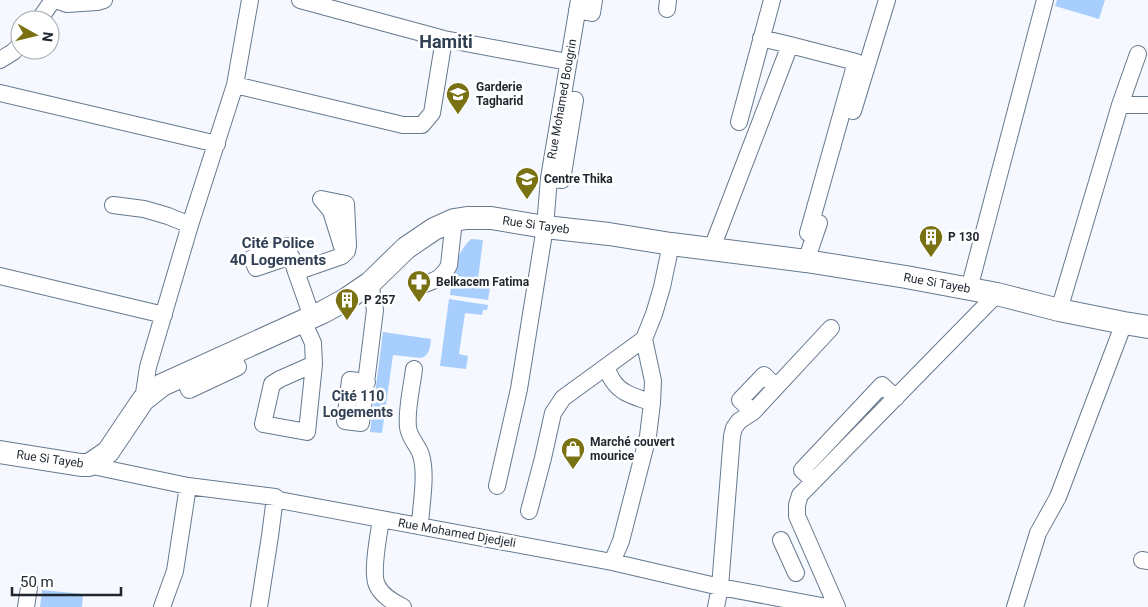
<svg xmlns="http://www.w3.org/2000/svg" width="1148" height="607" font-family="Roboto,sans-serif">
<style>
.green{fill:#a8cefd}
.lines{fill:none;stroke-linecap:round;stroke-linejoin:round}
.street-casing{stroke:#66798f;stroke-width:18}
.secondary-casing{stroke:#66798f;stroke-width:24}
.street{stroke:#fff;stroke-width:16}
.secondary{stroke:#fff;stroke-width:22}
.labels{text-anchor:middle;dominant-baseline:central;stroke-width:5;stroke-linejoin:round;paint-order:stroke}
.poi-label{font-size:12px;font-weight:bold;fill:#1f262f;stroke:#fff;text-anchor:start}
.street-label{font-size:12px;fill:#1f262f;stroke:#fff}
.neighbourhood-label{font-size:14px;font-weight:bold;fill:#304054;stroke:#fff}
.quarter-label{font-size:15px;font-weight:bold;fill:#304054;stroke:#fff}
.district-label{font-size:18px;font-weight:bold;fill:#304054;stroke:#fff}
</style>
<rect width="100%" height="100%" fill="#f5f9ff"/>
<path class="green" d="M 1057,0 L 1105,0 L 1099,19 L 1055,6 Z
M 471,239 L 483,240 L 478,279 L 491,281 L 488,300 L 450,295 C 453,274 455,254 471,239 Z
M 449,299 L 488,305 L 487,310 L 483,310 L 482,315 L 465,313 L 459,354 L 468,356 L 466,369 L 440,366 Z
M 383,332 L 431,339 C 430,347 430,355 421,358 L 393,355 L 382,433 L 370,432 Z
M 42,590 L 83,594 L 82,607 L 40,607 Z"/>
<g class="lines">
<g class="street-casing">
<path id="street" d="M 56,0 L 67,4 L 97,2 L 104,0
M 300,0 L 444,39 L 568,62
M 667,9 L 668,0
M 577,10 L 592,13 L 594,0
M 39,20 L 53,0
M 761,38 L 790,45
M 0,60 L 13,52 L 20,45
M 235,85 L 403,125 L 422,125 L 432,113 L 444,39
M 0,93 L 217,144
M 1120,105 L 1148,105
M 853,111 L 887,0
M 739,122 L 772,0
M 549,178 L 562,180 L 575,100 L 562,99
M 113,205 L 144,209 L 168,216 L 190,225
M 712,248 L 790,45 L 856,62 L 808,233
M 291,256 L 256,268 L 252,258 L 287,246 L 312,317
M 806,261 L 819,223
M 296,272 L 342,256 L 347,251 L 348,246 L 346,204 L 321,199 L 331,211 L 344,253
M 0,276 L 164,315
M 419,286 C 433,281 443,279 449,265 L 454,220
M 969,289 L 1045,0
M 1059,310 L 1120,105 L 1138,54
M 303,321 L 313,343 L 314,364 L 280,379 L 272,384 L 263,424 L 307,432 L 314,364
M 606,367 C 608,371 610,377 613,381 C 622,395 638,397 652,403
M 414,369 C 412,386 406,410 408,427 C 409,438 418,445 421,455 C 427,475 421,504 420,525
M 183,375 L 189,390 L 238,367 L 231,353
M 367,382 L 350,380 L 345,421 L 361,423 L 375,310 L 370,283
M 143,400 L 148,367 L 190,225 L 235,85 L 250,0
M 753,412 L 740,400 L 764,375 L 776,387
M 88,465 L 188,486 L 275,497 L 279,500 L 612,562 L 720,587 L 827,607
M 814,481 L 802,470 L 882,385 L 896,398
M 497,486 L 519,389 L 545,227 L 549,178 L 579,0
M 529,511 L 543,458 L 553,413 L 563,398 L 644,339
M 381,519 C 379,533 371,573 377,585 C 382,596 393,602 403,607
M 781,540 L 796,573
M 1142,560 L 1148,561
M 612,562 L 621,541 L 648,436 L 652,403 L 653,381 L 644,339 L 654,314 L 662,287 L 671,244
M 26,607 L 29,588
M 162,607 L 175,571 L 188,486
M 259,607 L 270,536 L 275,497
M 716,607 L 720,587 L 732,436 L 734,428 L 739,421 L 753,412 L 831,328
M 837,607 L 797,516 L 797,505 L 800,495 L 997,294
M 1015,607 L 1038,533 L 1058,497 L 1124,323"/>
</g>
<g class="secondary-casing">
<path id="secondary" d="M 0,452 L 81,465 L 89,465 L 108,452 L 143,400 L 162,385 L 323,312 L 345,300 L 370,283 L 406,248 L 434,229 L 454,220 L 467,218 L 491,218 L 545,227 L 609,234 L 671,244 L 806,261 L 906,277 L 997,294 L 1059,310 L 1124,323 L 1148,327"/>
</g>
<use href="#street" class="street"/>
<use href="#secondary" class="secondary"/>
</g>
<defs>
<g id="school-pin" transform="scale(1.25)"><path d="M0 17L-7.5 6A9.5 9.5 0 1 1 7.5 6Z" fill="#797112" stroke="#fff"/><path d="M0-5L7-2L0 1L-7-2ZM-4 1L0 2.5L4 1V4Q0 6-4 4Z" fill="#fff"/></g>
<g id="building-pin" transform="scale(1.25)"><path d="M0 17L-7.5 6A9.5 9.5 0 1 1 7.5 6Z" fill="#797112" stroke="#fff"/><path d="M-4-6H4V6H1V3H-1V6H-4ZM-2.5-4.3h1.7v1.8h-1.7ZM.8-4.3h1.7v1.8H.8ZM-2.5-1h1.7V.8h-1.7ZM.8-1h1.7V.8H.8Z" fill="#fff"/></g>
<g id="pharmacy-pin" transform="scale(1.25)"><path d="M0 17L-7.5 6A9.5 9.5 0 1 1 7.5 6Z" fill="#797112" stroke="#fff"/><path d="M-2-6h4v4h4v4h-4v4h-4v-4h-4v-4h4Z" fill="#fff"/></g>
<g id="shop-pin" transform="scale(1.25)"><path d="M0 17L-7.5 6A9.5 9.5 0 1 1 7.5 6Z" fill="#797112" stroke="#fff"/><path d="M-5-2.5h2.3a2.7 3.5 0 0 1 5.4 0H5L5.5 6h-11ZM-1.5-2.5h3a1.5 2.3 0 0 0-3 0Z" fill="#fff"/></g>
</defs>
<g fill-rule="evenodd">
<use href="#school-pin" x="458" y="94"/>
<use href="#school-pin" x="527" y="179"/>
<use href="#building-pin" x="931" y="237"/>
<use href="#pharmacy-pin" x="419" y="282"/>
<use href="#building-pin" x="347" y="300"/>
<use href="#shop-pin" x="573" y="449"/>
</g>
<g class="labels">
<g class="poi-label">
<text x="476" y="87">Garderie<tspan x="476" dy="14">Tagharid</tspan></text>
<text x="544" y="179">Centre Thika</text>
<text x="948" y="237">P 130</text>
<text x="436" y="282">Belkacem Fatima</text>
<text x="364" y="300">P 257</text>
<text x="590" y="442">Marché couvert<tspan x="590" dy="14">mourice</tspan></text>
</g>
<g class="street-label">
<text transform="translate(562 99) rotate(-80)">Rue Mohamed Bougrin</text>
<text transform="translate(536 225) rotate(8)">Rue Si Tayeb</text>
<text transform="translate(937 283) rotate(10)">Rue Si Tayeb</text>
<text transform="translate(50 459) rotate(8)">Rue Si Tayeb</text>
<text transform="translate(457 533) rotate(10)">Rue Mohamed Djedjeli</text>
</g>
<g class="neighbourhood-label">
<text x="358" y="396">Cité 110<tspan x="358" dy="16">Logements</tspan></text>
</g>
<g class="quarter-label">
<text x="278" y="243">Cité Police<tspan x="278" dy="17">40 Logements</tspan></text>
</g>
<g class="district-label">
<text x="446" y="41">Hamiti</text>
</g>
</g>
<g transform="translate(35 35) rotate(98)"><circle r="24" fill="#ffffff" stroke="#a5a8ac"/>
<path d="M0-4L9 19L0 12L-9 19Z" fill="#797112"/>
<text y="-8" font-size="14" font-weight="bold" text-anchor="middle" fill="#1f262f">N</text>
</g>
<path d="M12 587v8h109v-8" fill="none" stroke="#1f262f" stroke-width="2.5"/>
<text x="20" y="587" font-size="15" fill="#1f262f" stroke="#ffffff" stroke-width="4" paint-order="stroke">50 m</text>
</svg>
